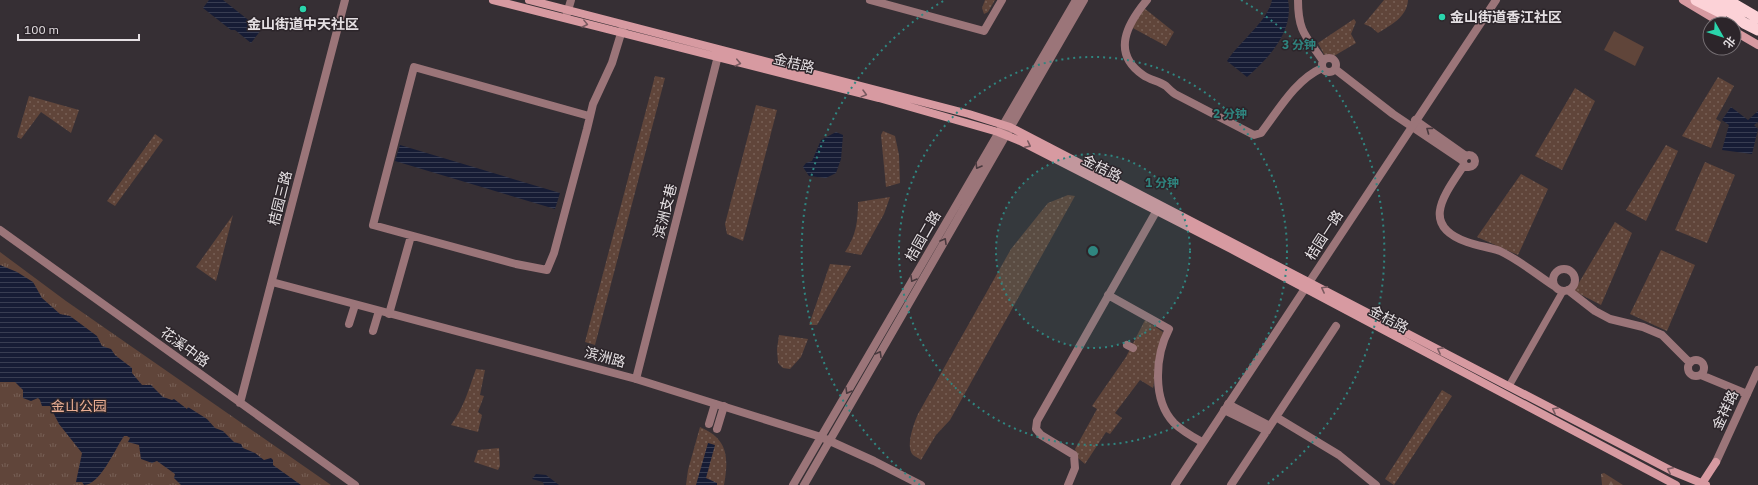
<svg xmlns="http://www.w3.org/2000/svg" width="1758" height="485" font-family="'IBM Plex Sans','Noto Sans SC',sans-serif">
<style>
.grass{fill:url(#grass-dots)}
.forest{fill:url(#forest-firs)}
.park{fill:url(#park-tufts)}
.pitch{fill:#60453a}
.water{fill:url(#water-rules)}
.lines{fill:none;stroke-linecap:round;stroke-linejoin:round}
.pedestrian{stroke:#9b7579;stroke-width:7}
.minor{stroke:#9b7579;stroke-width:8}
.tertiary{stroke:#9b7579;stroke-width:8}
.secondary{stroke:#d79aa1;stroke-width:8}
.trunk{stroke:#fcd2d7;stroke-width:11}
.oneway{stroke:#795a60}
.oneway2{stroke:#48393e}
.ring{fill:none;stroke:#2f8680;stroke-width:2;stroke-dasharray:2 4}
.poi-dot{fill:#2ad5ac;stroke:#2c252a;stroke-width:1.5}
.labels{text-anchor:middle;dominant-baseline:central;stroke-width:3;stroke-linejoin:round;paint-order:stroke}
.poi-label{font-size:14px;font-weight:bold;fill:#e5e0e3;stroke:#2c252a;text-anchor:start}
.street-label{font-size:14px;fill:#e5e0e3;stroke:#2c252a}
.park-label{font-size:14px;fill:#eaae94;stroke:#2c252a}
.centre{fill:#2f8680;stroke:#2c252a;stroke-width:2}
.ring-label{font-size:12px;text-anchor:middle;font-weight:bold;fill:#2f8680;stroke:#2c252a;stroke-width:3;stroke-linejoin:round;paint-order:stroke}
</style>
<defs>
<pattern id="grass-dots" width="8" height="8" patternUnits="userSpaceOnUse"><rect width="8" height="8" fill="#60453a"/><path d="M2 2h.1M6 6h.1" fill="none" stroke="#776056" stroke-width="1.8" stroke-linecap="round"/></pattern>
<pattern id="forest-firs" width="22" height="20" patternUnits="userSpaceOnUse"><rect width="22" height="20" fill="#60453a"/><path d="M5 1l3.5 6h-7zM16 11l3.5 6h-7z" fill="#776056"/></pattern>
<pattern id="park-tufts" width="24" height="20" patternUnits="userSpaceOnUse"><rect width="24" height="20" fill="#60453a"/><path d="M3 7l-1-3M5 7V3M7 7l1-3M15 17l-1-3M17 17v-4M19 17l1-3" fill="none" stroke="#776056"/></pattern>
<pattern id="water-rules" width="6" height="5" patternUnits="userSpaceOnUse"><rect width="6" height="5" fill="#161c35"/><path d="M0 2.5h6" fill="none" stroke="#383d52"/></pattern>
</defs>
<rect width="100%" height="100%" fill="#362f34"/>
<path class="grass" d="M 985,0 L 995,0 L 988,12 L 984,14 L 982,8 Z
M 1384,0 L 1408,0 C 1407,17 1391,25 1378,33 L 1371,27 L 1364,24 Z
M 1144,8 L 1174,32 L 1166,46 L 1131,27 Z
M 1354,19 L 1356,22 L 1351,34 L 1356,43 L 1334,56 L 1330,54 L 1325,56 L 1318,43 Z
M 655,76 L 665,78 L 595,345 L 585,342 Z
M 1718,77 L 1734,86 L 1716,119 L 1721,122 L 1711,148 L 1682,136 Z
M 1575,88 L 1595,101 L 1562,170 L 1535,156 Z
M 29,96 L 79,110 L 71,133 L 41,112 L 21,139 L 17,137 Z
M 756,105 L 777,110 L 743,241 L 727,234 L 725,224 Z
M 883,131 L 895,136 L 899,155 L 900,183 L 886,187 L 881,135 Z
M 155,134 L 163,140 L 115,206 L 107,201 Z
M 1666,145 L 1678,151 L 1646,221 L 1626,210 Z
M 1705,162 L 1735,175 L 1707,243 L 1675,230 Z
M 1521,174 L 1548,189 L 1518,255 L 1477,237 Z
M 1068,195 L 1075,196 L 950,420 L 936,435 L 921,460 C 919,458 915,457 913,455 C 905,447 914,423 918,414 L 1011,249 L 1048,203 Z
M 890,197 L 884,214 L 861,255 L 845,252 C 856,236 858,221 858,202 Z
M 233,215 L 216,281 L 196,267 Z
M 1615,222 L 1632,233 L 1601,305 L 1574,291 Z
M 1661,250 L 1695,265 L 1667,331 L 1630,314 Z
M 830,264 L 851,266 L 817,325 L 809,325 Z
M 1145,320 L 1163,332 L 1153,388 L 1140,380 L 1115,413 L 1122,418 L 1110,434 L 1106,432 L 1085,464 L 1078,458 L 1075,449 L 1097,409 L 1092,406 L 1126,357 Z
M 779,335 L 808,339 L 801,357 L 790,369 L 783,368 L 778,363 L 777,349 Z
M 476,369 L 485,370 L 480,395 L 484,396 L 478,412 L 482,415 L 478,432 L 451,425 C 465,405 468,391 476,369 Z
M 1442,390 L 1452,396 L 1394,485 L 1385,479 Z
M 700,427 C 728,439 729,457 724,485 L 686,485 L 688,470 Z
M 499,448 L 500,466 L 498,470 L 474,462 L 478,450 Z"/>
<path class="forest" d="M 1604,473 L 1623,485 L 1602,485 L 1601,474 Z"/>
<path class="park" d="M 0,252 L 66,301 L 331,485 L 0,485 Z"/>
<path class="pitch" d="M 1614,31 L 1644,47 L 1635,66 L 1604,50 Z"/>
<path class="water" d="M 209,0 L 223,0 L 261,30 L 251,43 L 235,30 L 231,30 L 203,8 Z
M 1272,0 L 1288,0 C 1294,31 1269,58 1247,77 L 1227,61 C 1239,42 1268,21 1272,0 Z
M 1731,107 L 1748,120 L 1758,111 L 1758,122 L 1754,125 L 1758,129 L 1752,154 L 1722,150 L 1729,125 L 1722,120 Z
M 836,132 L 843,135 L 841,159 L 836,173 L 826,178 L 809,176 L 803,167 L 806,163 L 812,161 L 821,140 Z
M 400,145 L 560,193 L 555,209 L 395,161 Z
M 0,265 L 17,272 L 33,282 L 42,298 L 60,314 L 70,316 L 97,336 L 102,346 L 111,349 L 115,355 L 132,368 L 132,373 L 142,385 L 151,385 L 163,397 L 172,400 L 174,399 L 187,409 L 188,407 L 207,419 L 215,428 L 223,431 L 234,442 L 241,444 L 243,448 L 255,453 L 264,460 L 271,458 L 273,460 L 273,465 L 301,485 L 181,485 L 174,478 L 175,474 L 157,461 L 152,463 L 141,459 L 139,445 L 128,442 L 130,438 L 127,436 L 124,436 C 115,449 100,485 84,485 L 82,482 L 76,482 L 82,453 L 59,424 L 50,406 L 42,406 L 40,400 L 38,398 L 31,401 L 23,398 L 23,390 L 15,382 L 0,382 Z
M 708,443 L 715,445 L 706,478 L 717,483 L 717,485 L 696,485 Z
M 536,474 L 546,475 L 559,485 L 544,485 L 543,482 L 532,479 Z"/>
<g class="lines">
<path class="pedestrian" d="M 1509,386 L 1563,291"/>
<path class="minor" d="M 870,0 L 984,31 L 1002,0
M 1147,0 C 1127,24 1111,53 1143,75 C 1150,80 1159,81 1166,86 C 1169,89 1172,92 1175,94 L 1254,135 L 1261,133 C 1278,111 1295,80 1322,68
M 1298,0 C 1298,32 1306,36 1323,61
M 566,17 L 571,0
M1322 65a7 7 0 1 1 14 0a7 7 0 1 1-14 0Z
M 1335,69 L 1393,114 L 1463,161
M 589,116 L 414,67 L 373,225 L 516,264 L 547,270 L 554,253 L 587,129 L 593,104 L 612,63 L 623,27
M 1415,120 L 1466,156
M1463 161a6 6 0 1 1 12 0a6 6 0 1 1-12 0Z
M 1464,165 C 1445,194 1419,225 1467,242 C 1478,246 1489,247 1500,251 C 1519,260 1536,274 1554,286
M1553 280a11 11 0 1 1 22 0a11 11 0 1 1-22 0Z
M 1568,290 L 1595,311 L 1610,319 L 1643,327 L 1662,335 L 1690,363
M 1108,295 L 1169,329 C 1155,356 1152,400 1174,423 C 1182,431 1193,437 1202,442
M 389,314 L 411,236
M 349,324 L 355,305
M 373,331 L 379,311
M 1127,345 L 1133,348
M1688 368a8 8 0 1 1 16 0a8 8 0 1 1-16 0Z
M 1701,375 L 1747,394
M 1228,404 L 1270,426
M 1224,410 L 1267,431
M 1276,417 L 1339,455 L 1376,485
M 709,424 L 715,404
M 717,429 L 724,406
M 1068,485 L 1075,468 L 1074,455 L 1041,435 L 1036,429 L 1037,421 L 1157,210
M 1231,485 L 1336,326"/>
<path class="tertiary" d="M 0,230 L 355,485
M 272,282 L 636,379 L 821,437 L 874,461 L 921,485
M 636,379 L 719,52
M 240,403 L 345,0
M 1716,462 L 1758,370
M 793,485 L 1076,0
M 804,485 L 1084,0
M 1175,485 L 1496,0"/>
<path class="secondary" d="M 493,0 L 879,98 L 998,132 L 1020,141 L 1231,249 L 1676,485
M 529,0 L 969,114 L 1010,127 L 1672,471 L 1706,485
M 1683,0 L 1723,24
M 1734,31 L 1758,45
M 1701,485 L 1716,462"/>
<path class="trunk" d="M 1696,0 L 1722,13
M 1714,0 L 1744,23 L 1758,30
M 1727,0 L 1758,18"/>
</g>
<defs><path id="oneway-chevron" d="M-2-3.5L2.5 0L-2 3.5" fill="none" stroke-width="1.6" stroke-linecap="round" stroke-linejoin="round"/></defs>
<g class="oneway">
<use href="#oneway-chevron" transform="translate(585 24) rotate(14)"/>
<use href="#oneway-chevron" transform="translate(738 63) rotate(13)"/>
<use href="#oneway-chevron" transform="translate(864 94) rotate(15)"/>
<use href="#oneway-chevron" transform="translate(1028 145) rotate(27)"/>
<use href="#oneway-chevron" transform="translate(1324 289) rotate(-152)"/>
<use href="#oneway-chevron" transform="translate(1440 350) rotate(-152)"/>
<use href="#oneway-chevron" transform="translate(1555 410) rotate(-152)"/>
<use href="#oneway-chevron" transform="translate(1670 470) rotate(-154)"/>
</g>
<g class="oneway2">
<use href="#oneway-chevron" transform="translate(1429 130) rotate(-144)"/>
<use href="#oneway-chevron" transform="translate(978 166) rotate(120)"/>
<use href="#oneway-chevron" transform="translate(944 241) rotate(-60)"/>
<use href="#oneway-chevron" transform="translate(913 279) rotate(120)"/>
<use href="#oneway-chevron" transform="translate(879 354) rotate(-60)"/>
<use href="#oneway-chevron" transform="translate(848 391) rotate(120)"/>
</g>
<circle cx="1093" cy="251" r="97" fill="#2f8680" fill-opacity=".12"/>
<g class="ring">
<circle cx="1093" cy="251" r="97"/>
<circle cx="1093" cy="251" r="194"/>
<path d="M920 485A291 291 0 0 1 945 0M1241 0A291 291 0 0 1 1266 485"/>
</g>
<g class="poi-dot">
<circle cx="303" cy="9" r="4"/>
<circle cx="1442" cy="17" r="4"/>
</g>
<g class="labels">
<g class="poi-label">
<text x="1450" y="17">金山街道香江社区</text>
<text x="303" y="24" text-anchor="middle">金山街道中天社区</text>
</g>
<g class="street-label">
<text transform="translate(794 63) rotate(14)">金桔路</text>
<text transform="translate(1102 168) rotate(27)">金桔路</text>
<text transform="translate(280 198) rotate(-76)">桔园三路</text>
<text transform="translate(665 211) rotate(-76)">滨洲支巷</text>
<text transform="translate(1324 235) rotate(-57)">桔园一路</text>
<text transform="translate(923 236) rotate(-60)">桔园二路</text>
<text transform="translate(1389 319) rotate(28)">金桔路</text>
<text transform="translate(185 347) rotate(36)">花溪中路</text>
<text transform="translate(605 357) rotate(15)">滨洲路</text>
<text transform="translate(1725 410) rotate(-65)">金祥路</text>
</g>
<g class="park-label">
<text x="79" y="406">金山公园</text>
</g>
</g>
<circle cx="1093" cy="251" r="6" class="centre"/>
<g class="ring-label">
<text x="1299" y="49">3 分钟</text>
<text x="1230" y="118">2 分钟</text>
<text x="1162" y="187">1 分钟</text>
</g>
<g transform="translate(1722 36) rotate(129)"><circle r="19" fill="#2c252a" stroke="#767074"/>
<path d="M0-3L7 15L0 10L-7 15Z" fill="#2ad5ac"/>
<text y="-6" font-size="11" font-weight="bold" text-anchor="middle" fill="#e5e0e3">北</text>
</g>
<path d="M18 34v6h121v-6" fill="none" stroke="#e5e0e3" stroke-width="2"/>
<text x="24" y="34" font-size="12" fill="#e5e0e3" stroke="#2c252a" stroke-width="3" paint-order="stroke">100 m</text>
</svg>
